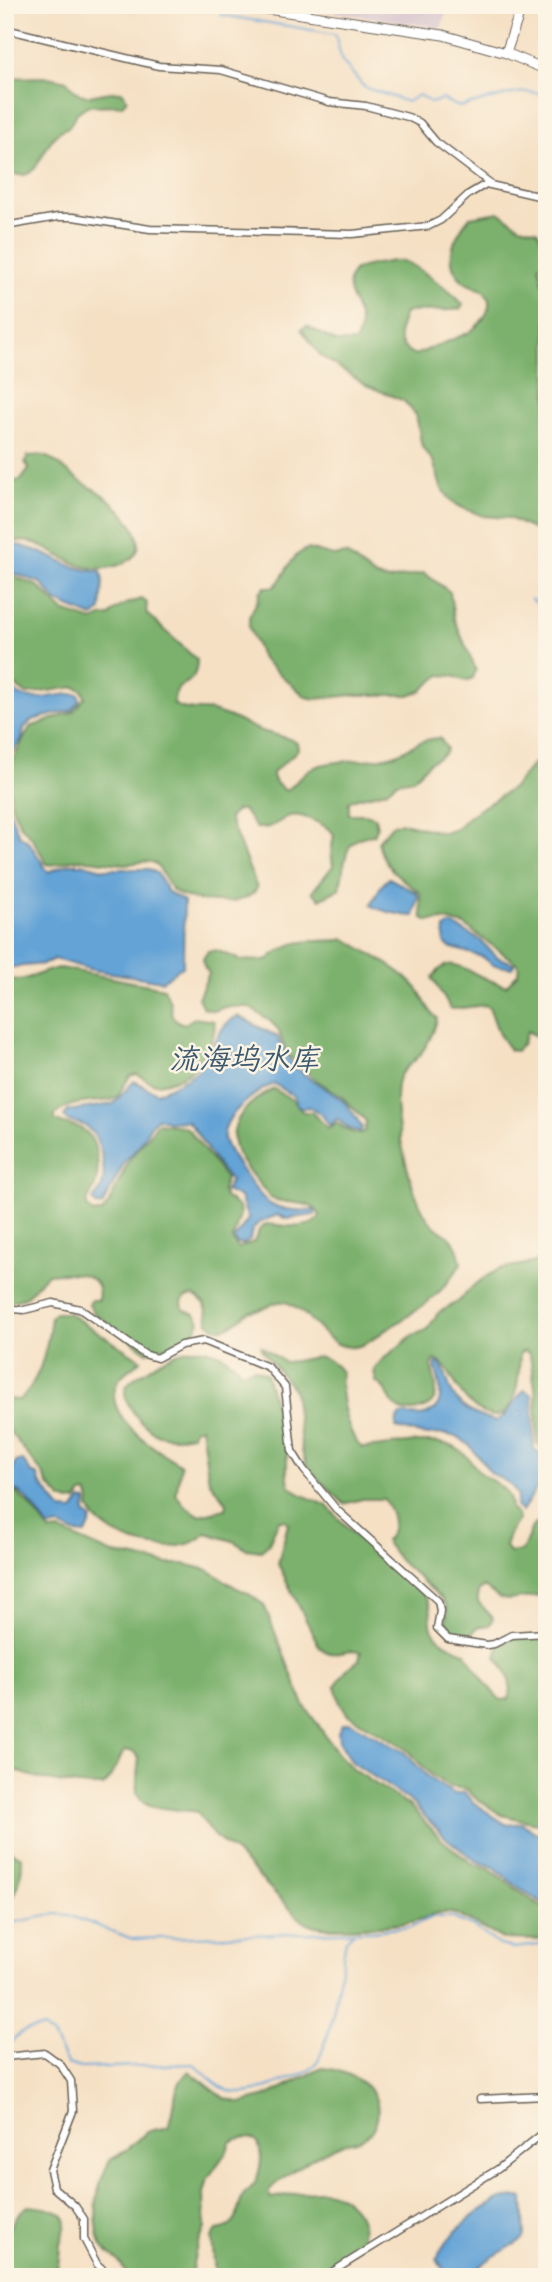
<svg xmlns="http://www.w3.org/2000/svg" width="552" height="2282" font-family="Caveat,'LXGW WenKai TC',sans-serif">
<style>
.industrial{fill:#d1bdcb}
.forest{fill:#7bb16d;stroke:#4c6644;stroke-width:2}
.water{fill:#63a3d6;stroke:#406079;stroke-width:2}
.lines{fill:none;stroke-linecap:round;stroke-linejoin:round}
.stream{stroke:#63a3d6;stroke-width:2}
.street-casing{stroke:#686157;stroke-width:9}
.secondary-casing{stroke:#686157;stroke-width:11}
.street{stroke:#fff;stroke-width:6}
.secondary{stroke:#fff;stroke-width:9}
.labels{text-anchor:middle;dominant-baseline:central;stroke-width:5;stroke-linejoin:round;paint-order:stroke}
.water-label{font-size:30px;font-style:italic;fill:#3c5970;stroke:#fcf5e5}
</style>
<rect width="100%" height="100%" fill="#fcf5e5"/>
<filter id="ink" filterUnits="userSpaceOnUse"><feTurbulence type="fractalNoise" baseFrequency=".0143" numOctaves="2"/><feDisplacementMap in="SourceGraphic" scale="14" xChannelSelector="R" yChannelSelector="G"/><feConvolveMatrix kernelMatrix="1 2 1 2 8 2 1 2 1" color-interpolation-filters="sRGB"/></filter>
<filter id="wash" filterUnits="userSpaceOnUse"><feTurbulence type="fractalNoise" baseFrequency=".00686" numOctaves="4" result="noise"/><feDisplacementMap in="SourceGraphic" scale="28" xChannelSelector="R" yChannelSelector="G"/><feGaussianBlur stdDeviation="1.57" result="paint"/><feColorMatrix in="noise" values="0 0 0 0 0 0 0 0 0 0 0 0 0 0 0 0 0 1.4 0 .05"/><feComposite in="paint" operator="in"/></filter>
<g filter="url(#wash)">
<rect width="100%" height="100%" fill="#f5e0c4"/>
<path class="industrial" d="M 288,5 L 449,5 L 441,28 Z"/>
<path class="forest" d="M 48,77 L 67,81 C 85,108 96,89 123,92 L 127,100 L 122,105 L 87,106 L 77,113 L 69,127 C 43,134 43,173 23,175 C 17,175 11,174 5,173 L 5,78 Z
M 499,212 L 520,226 L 537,230 L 547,248 L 547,262 L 539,265 L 543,284 L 547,286 L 547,536 L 509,518 L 483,516 L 463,508 L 452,502 L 441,487 L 433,461 L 422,447 L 416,415 L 404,401 L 366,385 L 321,356 L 301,329 L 307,326 L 336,342 L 355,342 C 373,314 335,293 354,271 C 359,266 395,260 402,261 C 414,263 456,295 463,305 L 460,309 C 442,312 423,309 405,313 C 397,331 395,346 415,355 L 468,333 C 480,325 497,307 485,293 C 480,287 472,287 466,283 C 440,264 454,236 470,217 Z
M 28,456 C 33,456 39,455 44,456 C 55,459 69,473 79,480 C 89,487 102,493 111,501 C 134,522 159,556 112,567 C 82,574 63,556 37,544 C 29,540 15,541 5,541 L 5,480 L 9,483 L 21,480 L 29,469 L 25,462 Z
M 308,549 L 333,556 L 346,554 L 376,577 L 388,580 L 424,573 L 450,592 L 454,619 L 476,670 L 473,678 L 466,681 L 453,676 L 440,675 L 421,691 L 412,695 L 353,695 L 316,699 L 306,697 L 262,659 L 249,627 L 249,617 L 258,600 L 260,592 L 265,587 L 274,587 C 288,573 289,555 308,549 Z
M 5,573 L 38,586 L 63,611 L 93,621 L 101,617 L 110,616 C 116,606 131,602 142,599 L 147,603 L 146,613 L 197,660 C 197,692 173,676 174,704 C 185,712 198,709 212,711 C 229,715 243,723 259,730 C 272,735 285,735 297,743 L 298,749 C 290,760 280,764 272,774 L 276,783 L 286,791 C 295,785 301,774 310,769 C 334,758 364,763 390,756 C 411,750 416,739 440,738 L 447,749 L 444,754 L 429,763 L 413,779 L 397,782 L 386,791 L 354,799 L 349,802 L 349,814 L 365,814 L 375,817 L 377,828 L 374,835 C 340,836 347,864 339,889 L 320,899 L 312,892 L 333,866 L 331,852 L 334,834 C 326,825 299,811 287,817 C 275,824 271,829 256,828 L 243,810 L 237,810 L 229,818 L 257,888 C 248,909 186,904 172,889 C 165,882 162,868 154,863 C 147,859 135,864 127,864 C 110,864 90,858 73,860 C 64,861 57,867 47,864 L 32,838 L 20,825 L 11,804 L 9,774 L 12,761 L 30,727 L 73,712 L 85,697 L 82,690 L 75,687 L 27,694 L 5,679 Z
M 547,756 L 547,1042 L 527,1031 L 523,1043 L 516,1051 L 510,1050 L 499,1034 L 489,1007 L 485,1005 L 454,1009 L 450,1008 L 432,978 C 448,955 459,966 480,976 C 488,980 497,983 506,986 L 518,973 L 519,965 L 464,925 L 446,920 L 427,921 L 422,917 L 420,893 C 402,879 381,866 378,841 L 392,825 L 403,823 L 444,833 L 456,829 L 469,816 L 514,787 L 533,764 Z
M 346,939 C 369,954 396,966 415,986 C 424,996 426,1010 437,1018 C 435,1031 427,1046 419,1056 C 410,1066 399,1070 397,1085 C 392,1116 410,1193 428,1219 C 444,1240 455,1229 461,1263 C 444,1295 416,1311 386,1330 C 378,1335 368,1344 359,1346 C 352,1348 344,1347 338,1344 C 321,1337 299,1299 279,1302 C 274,1302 269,1307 264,1308 C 259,1310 253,1310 249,1312 C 234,1321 226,1337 208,1323 C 208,1308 206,1302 193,1295 L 184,1298 L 182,1302 L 183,1309 L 195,1314 L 200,1321 C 193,1342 167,1348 147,1352 L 94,1313 L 89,1305 L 91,1300 L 98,1300 C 104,1269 66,1272 47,1274 C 32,1288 28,1304 5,1300 L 5,978 C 26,985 40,970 60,968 L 164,988 L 170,1002 L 172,1016 L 179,1022 L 185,1024 L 194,1018 L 214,1021 C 218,1036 202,1059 192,1070 C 185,1076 166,1084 156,1084 C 150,1083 142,1077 137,1074 L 130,1076 L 117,1097 L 111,1100 C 93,1102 68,1101 55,1115 L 55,1120 C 64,1126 73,1124 82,1129 C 97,1137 100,1167 96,1182 C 94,1192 86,1196 87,1207 L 93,1213 L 102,1213 L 109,1203 L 129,1160 L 158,1123 L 181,1126 L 188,1129 L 226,1179 L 222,1190 L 225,1197 L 239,1207 L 240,1215 L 232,1240 L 238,1248 L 254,1242 L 259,1230 L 266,1224 C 283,1225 308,1232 320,1217 C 315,1198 286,1206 271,1198 C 261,1185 243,1167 237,1153 C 224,1123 249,1101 274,1089 L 294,1101 L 303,1112 L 311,1112 L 328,1128 L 337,1123 C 346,1129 355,1138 365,1131 L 366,1121 L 342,1097 L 316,1080 L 287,1054 L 278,1029 L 270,1021 L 249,1007 L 225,1007 L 214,1011 L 203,1008 L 198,998 L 209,973 L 204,966 L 203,959 L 208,951 L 216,950 L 241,960 L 267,961 C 292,934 315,944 346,939 Z
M 547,1260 L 547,1454 L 537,1444 L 536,1394 L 530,1355 L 525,1351 L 520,1353 C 519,1370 519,1411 497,1416 C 492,1417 486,1414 482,1412 C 456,1400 453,1366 435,1360 L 431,1366 C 438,1388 442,1408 412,1411 C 406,1411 401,1412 396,1407 C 386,1398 391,1391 376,1382 L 374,1370 L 381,1361 L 413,1335 L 427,1330 L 438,1313 L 459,1301 L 475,1284 L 499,1269 Z
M 55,1313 L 68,1313 L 141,1360 C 135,1366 125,1371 120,1378 C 95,1413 156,1450 181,1465 L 176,1494 L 184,1505 L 199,1515 L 226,1509 L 227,1503 L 209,1481 L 201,1427 L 194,1429 L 192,1435 C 182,1437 170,1438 159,1435 C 146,1430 116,1399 128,1384 C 132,1378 143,1373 150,1368 C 182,1345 214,1338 241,1372 L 255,1368 L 266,1374 L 287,1449 L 287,1475 L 290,1486 L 300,1494 L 326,1505 L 374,1555 L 425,1596 C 433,1606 430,1612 431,1624 C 433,1640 453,1647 466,1653 C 470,1663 492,1693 501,1700 L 509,1699 C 514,1685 505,1667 496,1657 L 500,1644 L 511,1638 L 547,1637 L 547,1826 L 502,1815 L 475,1798 L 467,1789 L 450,1787 L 431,1775 L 404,1747 L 347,1714 L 340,1703 L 335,1686 L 349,1667 L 359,1660 L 361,1652 C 344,1648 330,1662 318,1644 L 278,1564 L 288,1524 L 285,1520 L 279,1520 L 268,1545 L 261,1551 L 246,1549 L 233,1541 L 206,1533 C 180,1562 103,1542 89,1508 L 90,1500 L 87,1493 L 82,1494 L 77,1501 L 69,1502 L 62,1499 L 48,1485 L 43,1474 L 5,1426 L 5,1399 L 19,1400 C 41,1381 48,1346 51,1317 Z
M 261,1346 L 284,1362 C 308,1362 322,1346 341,1372 C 339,1393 346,1434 362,1448 C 388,1447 437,1434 459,1450 C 470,1457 475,1470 486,1477 C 500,1486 511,1490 511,1509 L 517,1514 L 518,1520 C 511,1529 508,1535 505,1546 L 509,1553 L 522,1551 L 532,1527 L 537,1522 L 547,1526 L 547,1595 L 508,1600 L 499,1598 L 484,1587 L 478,1591 L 478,1602 L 493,1618 L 489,1625 L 478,1627 L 472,1634 L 452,1633 L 446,1628 L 447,1609 L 442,1599 L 400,1561 L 385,1541 C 398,1528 393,1513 384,1499 L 362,1499 L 344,1504 L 309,1470 L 302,1452 L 294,1390 L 261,1349 Z
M 5,1490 L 14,1491 L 29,1504 L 51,1532 L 61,1531 L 110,1553 L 167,1564 L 185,1564 L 208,1570 L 237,1588 L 248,1593 L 264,1605 L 304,1705 L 339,1755 L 354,1770 L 410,1806 L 443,1841 L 473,1864 L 489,1869 L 547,1911 L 547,1940 L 503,1939 L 456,1914 C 432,1909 430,1919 410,1922 C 391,1926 328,1931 312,1925 C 307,1923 303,1920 298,1917 L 236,1853 L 213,1835 L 197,1812 C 181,1808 140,1812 137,1792 C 136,1782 138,1769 139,1758 L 133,1751 L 124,1751 L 110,1779 L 103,1786 C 77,1787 27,1779 5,1765 Z
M 5,1848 L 22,1857 C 23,1878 15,1893 5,1911 Z
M 322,2068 C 339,2069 359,2077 370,2090 C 381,2102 380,2122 369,2134 C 360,2142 350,2142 339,2145 C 320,2152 280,2177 268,2192 L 271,2198 C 288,2195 307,2190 324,2191 C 348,2193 373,2222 358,2245 C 352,2255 316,2275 304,2277 C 281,2280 243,2277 218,2277 L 215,2274 L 212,2237 L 217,2230 C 242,2227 234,2212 244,2194 C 247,2190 252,2188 255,2183 C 266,2160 264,2125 230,2142 L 227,2151 L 208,2178 L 204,2193 L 205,2228 L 195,2253 L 191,2277 L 129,2277 C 126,2273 123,2268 120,2263 C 114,2256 105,2253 101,2244 C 92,2216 96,2183 111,2159 C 127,2154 135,2138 150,2131 C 156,2129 163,2129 168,2127 C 179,2106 168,2092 189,2071 L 224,2098 L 241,2103 L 266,2096 Z
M 28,2206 C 38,2207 65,2208 66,2223 C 66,2229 61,2238 60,2244 C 59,2255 60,2261 56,2271 L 58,2277 L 5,2277 C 5,2250 2,2222 28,2206 Z"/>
<path class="water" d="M 5,544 C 44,545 65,572 101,571 L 103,581 L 101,610 L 93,617 L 57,602 L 41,583 L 5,570 Z
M 5,685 C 35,710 47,692 78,694 L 80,700 L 72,710 L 32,720 L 24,728 L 22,739 L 7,759 L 5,769 Z
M 5,787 L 8,807 L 19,835 L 29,842 L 48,872 L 69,864 L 84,864 L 103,869 L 149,869 L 157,873 L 168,892 L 184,901 L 183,966 L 162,981 L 93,970 L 54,959 L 44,964 L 5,968 Z
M 389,878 L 417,893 L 418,898 L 414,916 C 405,916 379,911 371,905 L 381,886 Z
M 449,925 L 453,925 L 480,940 L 497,957 L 514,964 L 512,968 L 493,965 L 483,957 L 449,947 L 444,942 L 445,928 Z
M 238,1016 L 278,1037 C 290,1074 315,1079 342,1100 C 350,1107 356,1118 362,1127 L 360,1132 L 350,1129 L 337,1119 L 330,1126 L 322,1115 L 310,1107 L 302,1108 L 297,1105 L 294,1096 L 274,1084 C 256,1091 222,1116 224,1138 C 226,1151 261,1200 272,1205 C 285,1211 301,1211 315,1210 L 315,1215 L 287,1219 L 278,1215 C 264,1220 251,1223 250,1240 L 243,1244 L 237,1244 L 234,1239 L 248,1219 L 240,1197 L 225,1191 L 231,1180 C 214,1166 203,1138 187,1121 L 170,1122 L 158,1118 L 152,1123 L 139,1146 L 125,1161 L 102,1206 L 96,1205 L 93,1200 C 95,1197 98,1194 100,1191 C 108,1175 102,1140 88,1128 C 82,1123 75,1123 68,1121 L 64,1116 L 68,1111 L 113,1104 L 134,1081 L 157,1093 C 170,1086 188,1080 198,1070 C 214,1054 215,1026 238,1016 Z
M 438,1362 C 446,1370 446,1378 450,1388 C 457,1407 477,1417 496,1421 C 514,1411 511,1401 525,1390 L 532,1395 L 534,1449 L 547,1459 L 547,1472 L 522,1511 L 516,1507 L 518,1495 L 510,1484 L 491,1473 L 471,1447 L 460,1438 L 445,1434 L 424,1435 L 396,1428 L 397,1419 L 401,1415 C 408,1414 419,1417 424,1415 C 449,1407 439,1382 435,1365 Z
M 18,1461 L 23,1461 L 32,1473 L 38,1476 L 40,1483 L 62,1510 L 73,1511 L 81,1500 L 87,1501 L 85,1513 L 92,1520 L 86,1534 L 74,1533 L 61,1526 L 49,1528 C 36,1512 28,1491 5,1487 L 5,1480 L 12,1476 L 14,1464 Z
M 350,1722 L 404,1752 L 429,1778 L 454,1794 L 465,1792 L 474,1803 L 507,1825 L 522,1823 L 536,1833 L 547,1830 L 547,1907 L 510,1881 L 494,1867 L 476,1861 L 447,1839 L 410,1801 L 352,1762 L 339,1741 L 338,1732 L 342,1724 Z
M 520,2197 L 523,2198 L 525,2236 L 522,2240 L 491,2258 L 466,2277 L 448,2276 L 437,2259 C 443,2238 478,2210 497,2201 C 504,2197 512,2198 520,2197 Z"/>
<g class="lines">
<path class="stream" d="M 223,5 L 221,15 L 335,34 L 342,61 L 364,87 L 407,102 L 419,95 L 431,103 L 442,99 L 459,107 L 511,94 L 526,92 L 547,94
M 531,599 C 546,609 539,615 543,630 L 547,632
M 5,1924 L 57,1914 L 68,1915 L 133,1939 L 371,1931 L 410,1927 L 433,1917 L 451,1917 L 474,1927 L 499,1945 L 513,1948 L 547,1944
M 5,2051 C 17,2032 21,2030 43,2028 L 53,2036 L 67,2064 L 82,2068 L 194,2064 C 223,2091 233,2102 273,2085 C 285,2080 302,2076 312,2068 C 331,2052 340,1968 346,1940 L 353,1932"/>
</g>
</g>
<g filter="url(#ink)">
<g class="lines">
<g class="street-casing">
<path id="street" d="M 5,29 L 159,66 L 221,70 L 329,102 L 366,106 L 408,117 L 420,123 L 436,142 L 490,183
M 5,226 L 58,217 L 73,217 L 150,229 L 352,234 L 429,226 L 441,220 L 469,194 L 486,184 L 547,198
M 5,1308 L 24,1310 L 53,1303 L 80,1309 L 144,1354 L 157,1358 L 181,1345 L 204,1341 L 268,1367 L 285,1387 L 292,1451 L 304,1470 L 336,1509 L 438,1601 L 440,1611 L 437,1628 L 448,1639 L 487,1645 L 494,1644 L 512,1635 L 547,1633
M 5,2057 L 45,2053 L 60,2064 L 71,2081 L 73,2111 L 50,2170 L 54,2188 L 75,2206 L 84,2219 L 84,2239 L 97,2264 L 111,2277
M 480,2099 L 547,2096
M 324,2277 L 498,2169 L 547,2130"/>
</g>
<g class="secondary-casing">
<path id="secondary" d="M 239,5 L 443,35 L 506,53 L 547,70
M 506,53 L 522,5"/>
</g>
<use href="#street" class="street"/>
<use href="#secondary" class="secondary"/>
</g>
</g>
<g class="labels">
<g class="water-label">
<text x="244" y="1059">流海坞水库</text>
</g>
</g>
<rect width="552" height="2282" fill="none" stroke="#fcf5e5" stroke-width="28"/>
</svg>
